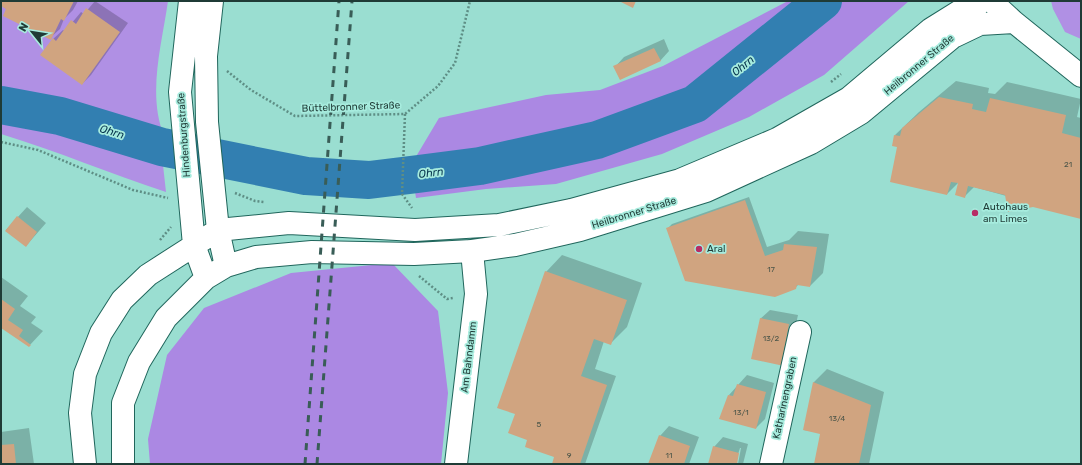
<svg xmlns="http://www.w3.org/2000/svg" width="1082" height="465" font-family="Rubik,sans-serif">
<style>
.green{fill:#b090e4}
.forest{fill:#ab88e3}
.shadow{fill:#0003}
.lines{fill:none;stroke-linecap:round;stroke-linejoin:round}
.river{stroke:#327fb1;stroke-width:38}
.building{fill:#d0a480}
.street-casing{stroke:#20665c;stroke-width:24}
.secondary-casing{stroke:#20665c;stroke-width:24}
.path{stroke:#5e8e85;stroke-width:2.5;stroke-dasharray:2 2;stroke-linecap:butt}
.street{stroke:#fff;stroke-width:22}
.secondary{stroke:#fff;stroke-width:22}
.rail{stroke:#395d57;stroke-width:3;stroke-dasharray:7 7;stroke-linecap:butt}
.poi-dot{fill:#b72c65;stroke:#a7ecde;stroke-width:1.5}
.labels{text-anchor:middle;dominant-baseline:central;stroke-width:3.5;stroke-linejoin:round;paint-order:stroke}
.number-label{font-size:8px;fill:#4b5548}
.street-label{font-size:10px;fill:#1f3b36;stroke:#a7ecde}
.poi-label{font-size:10px;fill:#1f3b36;stroke:#a7ecde;text-anchor:start}
.water-label{font-size:11px;font-style:italic;fill:#06334d;stroke:#a7ecde}
</style>
<rect width="100%" height="100%" fill="#9aded1"/>
<path class="green" d="M 1,1 L 168,1 C 162,44 147,94 164,136 L 1,96 Z
M 1051,1 L 1081,1 L 1081,39 L 1065,32 L 1053,9 Z
M 1,116 L 162,156 L 166,192 C 111,174 57,151 1,134 Z"/>
<path class="forest" d="M 788,1 L 909,1 L 824,75 L 749,117 L 662,154 L 556,184 L 486,189 L 416,198 L 411,165 L 439,118 L 546,95 L 600,90 L 663,66 Z
M 392,263 L 438,311 L 448,393 L 441,464 L 150,464 L 148,439 L 167,355 L 204,308 L 291,273 Z"/>
<path class="shadow" d="M 1,1 L 78,1 L 73,10 L 64,19 L 60,29 L 50,38 L 1,5 Z
M 95,1 L 128,23 L 91,75 L 82,84 L 53,39 L 63,30 L 65,31 L 81,12 L 84,14 Z
M 664,39 L 669,51 L 660,61 L 615,67 L 624,57 Z
M 956,81 L 989,88 L 988,93 L 995,94 L 1007,82 L 1081,99 L 1077,117 L 1081,118 L 1081,217 L 974,187 L 965,196 L 960,181 L 947,194 L 898,146 L 895,135 L 919,112 Z
M 749,197 L 767,247 L 789,240 L 798,231 L 829,234 L 823,273 L 810,286 L 799,284 L 795,288 L 667,229 L 672,224 Z
M 27,207 L 46,223 L 26,246 L 6,230 Z
M 562,255 L 642,283 L 627,327 L 610,344 L 604,341 L 595,369 L 616,376 L 585,464 L 553,464 L 555,457 L 529,439 L 516,414 L 546,272 Z
M 1,277 L 28,296 L 20,306 L 36,317 L 31,323 L 43,331 L 29,346 L 1,326 Z
M 770,310 L 798,315 L 792,342 L 783,365 L 760,319 Z
M 827,369 L 884,392 L 869,464 L 815,464 L 821,433 L 804,430 L 814,382 Z
M 747,375 L 774,383 L 765,419 L 756,428 L 729,395 Z
M 669,426 L 699,437 L 689,464 L 649,464 L 660,436 Z
M 29,428 L 34,464 L 1,464 L 1,432 Z
M 723,437 L 748,444 L 743,464 L 738,464 L 741,448 L 740,448 L 735,464 L 709,464 L 714,447 Z"/>
<g class="lines">
<path class="river" d="M 1,105 L 60,116 L 162,147 L 306,176 L 369,180 L 418,174 L 480,166 L 597,140 L 695,104 L 823,1"/>
</g>
<path class="building" d="M 1,1 L 74,1 L 64,21 L 61,19 L 51,40 L 3,16 L 6,9 L 1,6 Z
M 619,1 L 636,1 L 633,8 Z
M 86,8 L 120,32 L 82,85 L 40,55 L 53,38 L 56,41 L 71,20 L 76,24 Z
M 654,48 L 661,61 L 620,80 L 613,66 Z
M 939,97 L 973,104 L 972,109 L 986,112 L 990,98 L 1066,115 L 1062,133 L 1081,138 L 1081,219 L 1033,207 L 1008,212 L 1005,195 L 968,186 L 965,198 L 955,195 L 958,183 L 951,182 L 947,195 L 890,182 L 897,147 L 892,146 L 894,135 L 900,136 L 902,128 Z
M 745,200 L 765,256 L 783,250 L 784,244 L 817,247 L 810,287 L 797,285 L 796,289 L 775,297 L 685,281 L 666,228 Z
M 17,216 L 37,232 L 26,247 L 5,231 Z
M 545,271 L 627,300 L 611,345 L 594,339 L 581,376 L 607,385 L 580,464 L 552,464 L 554,457 L 525,447 L 527,440 L 508,433 L 515,414 L 497,408 Z
M 1,299 L 15,309 L 8,320 L 23,330 L 19,336 L 31,345 L 29,347 L 1,328 Z
M 760,318 L 789,324 L 784,351 L 786,351 L 784,366 L 751,359 Z
M 813,382 L 871,405 L 859,464 L 814,464 L 820,434 L 803,430 Z
M 737,384 L 766,392 L 756,429 L 719,419 L 728,395 L 733,396 Z
M 659,435 L 690,446 L 684,464 L 648,464 Z
M 14,444 L 16,464 L 1,464 L 1,445 Z
M 713,446 L 739,453 L 737,464 L 708,464 Z"/>
<g class="lines">
<g class="street-casing">
<path id="street" d="M 456,464 L 476,294 L 472,251
M 771,464 L 800,332"/>
</g>
<g class="secondary-casing">
<path id="secondary" d="M 190,1 L 180,92 L 194,245 L 206,278
M 212,1 L 206,56 L 207,122 L 218,230 L 226,266
M 991,1 L 1014,22 L 1081,76
M 955,36 L 980,24 L 1014,22
M 85,464 L 80,413 L 85,374 L 101,333 L 122,300 L 148,275 L 218,230 L 289,223 L 415,230 L 499,225 L 571,210 L 680,180 L 777,139 L 849,98 L 931,29 L 976,1
M 123,464 L 123,403 L 139,362 L 166,318 L 206,278 L 226,266 L 256,257 L 312,252 L 414,254 L 472,251 L 515,245 L 580,230 L 706,191 L 811,143 L 861,113 L 954,36 L 977,6"/>
</g>
<path class="path" d="M 227,71 L 251,90 L 295,116 L 405,114 L 438,86 L 455,63 L 470,1
M 831,82 L 841,74
M 405,114 L 402,194 L 412,208
M 1,142 L 38,150 L 133,190 L 168,198
M 235,193 L 255,201 L 264,202
M 160,240 L 171,227
M 419,276 L 447,299 L 453,298"/>
<use href="#street" class="street"/>
<use href="#secondary" class="secondary"/>
<path class="rail" d="M 305,464 L 339,1
M 317,464 L 352,1"/>
</g>
<g class="poi-dot">
<circle cx="975" cy="213" r="4"/>
<circle cx="699" cy="249" r="4"/>
</g>
<g class="labels">
<g class="number-label">
<text x="1068" y="164">21</text>
<text x="771" y="269">17</text>
<text x="771" y="338">13/2</text>
<text x="741" y="412">13/1</text>
<text x="837" y="418">13/4</text>
<text x="539" y="424">5</text>
<text x="569" y="455">9</text>
<text x="669" y="455">11</text>
</g>
<g class="street-label">
<text transform="translate(919 65) rotate(-40)">Heilbronner Straße</text>
<text transform="translate(351 107) rotate(-2)">Büttelbronner Straße</text>
<text transform="translate(184 135) rotate(-94)">Hindenburgstraße</text>
<text transform="translate(634 213) rotate(-17)">Heilbronner Straße</text>
<text transform="translate(469 357) rotate(-83)">Am Bahndamm</text>
<text transform="translate(785 398) rotate(-78)">Katharinengraben</text>
</g>
<g class="poi-label">
<text x="983" y="207">Autohaus<tspan x="983" dy="12">am Limes</tspan></text>
<text x="707" y="249">Aral</text>
</g>
<g class="water-label">
<text transform="translate(743 66) rotate(-39)">Ohrn</text>
<text transform="translate(112 132) rotate(17)">Ohrn</text>
<text transform="translate(431 173) rotate(-7)">Ohrn</text>
</g>
</g>
<rect width="1082" height="465" fill="none" stroke="#1f3b36" stroke-width="4"/>
<g transform="translate(32 32) rotate(300)" stroke="#a7ecde" stroke-width="3" paint-order="stroke">
<path d="M0-3L7 15L0 10L-7 15Z" fill="#1f3b36"/>
<text y="-6" font-size="11" font-weight="bold" text-anchor="middle" fill="#1f3b36">N</text>
</g>
</svg>
